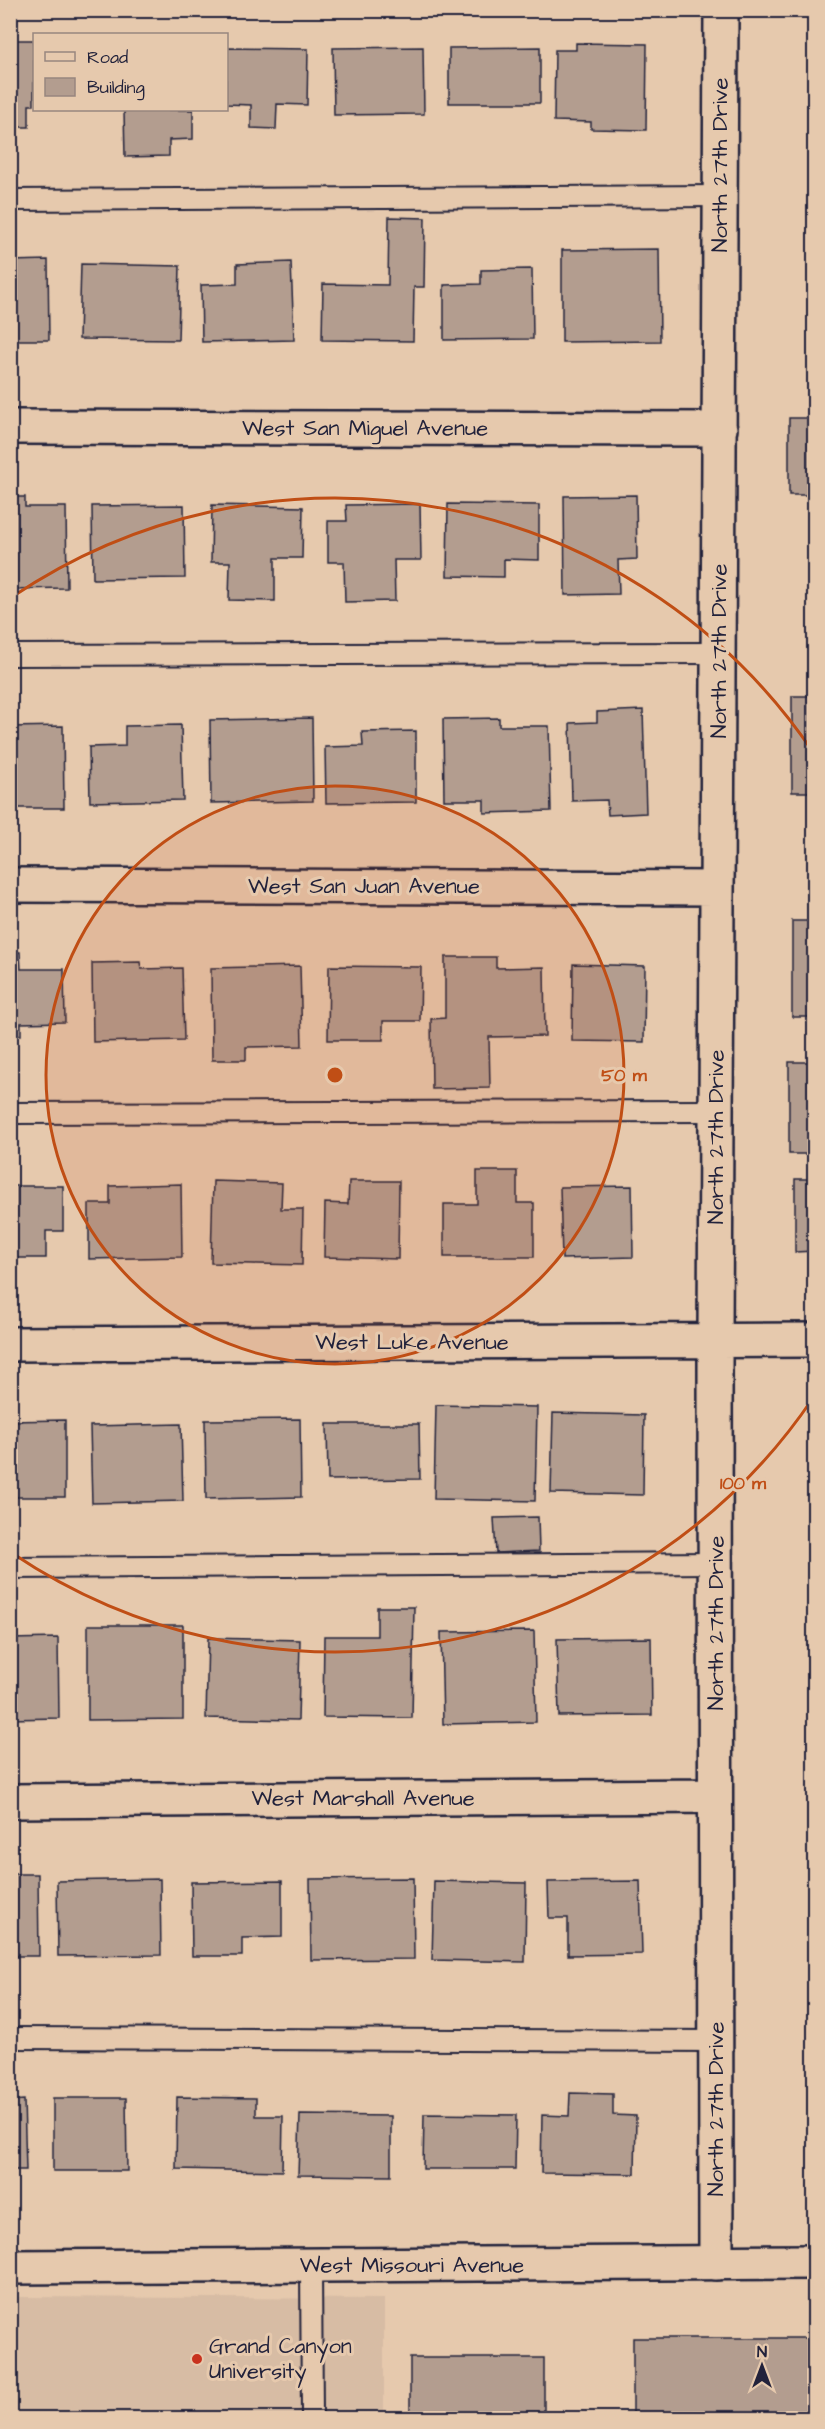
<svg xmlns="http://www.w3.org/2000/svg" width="825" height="2429" font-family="'Architects Daughter',sans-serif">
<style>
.built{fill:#d7bca4}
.building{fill:#b39d8f;stroke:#22223b;stroke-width:1.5}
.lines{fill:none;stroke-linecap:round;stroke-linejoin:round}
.service-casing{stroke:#22223b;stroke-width:24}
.minor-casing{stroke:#22223b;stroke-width:38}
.tertiary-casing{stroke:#22223b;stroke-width:38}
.service{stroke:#e6c9ad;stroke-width:20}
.minor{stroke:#e6c9ad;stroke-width:33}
.tertiary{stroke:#e6c9ad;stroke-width:33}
.ring{fill:none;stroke:#c04e15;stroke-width:3}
.poi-dot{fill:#c8321e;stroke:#e6c9ad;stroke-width:2}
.labels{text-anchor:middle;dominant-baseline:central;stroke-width:6;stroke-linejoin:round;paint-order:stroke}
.street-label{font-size:22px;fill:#22223b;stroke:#e6c9ad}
.poi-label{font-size:22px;fill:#22223b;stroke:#e6c9ad;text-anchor:start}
.centre{fill:#c04e15;stroke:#e6c9ad;stroke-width:3}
.ring-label{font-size:18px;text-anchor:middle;font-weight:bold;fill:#c04e15;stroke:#e6c9ad;stroke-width:6;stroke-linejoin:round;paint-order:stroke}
</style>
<rect width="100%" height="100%" fill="#e6c9ad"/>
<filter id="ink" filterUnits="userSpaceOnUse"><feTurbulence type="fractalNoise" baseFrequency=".0167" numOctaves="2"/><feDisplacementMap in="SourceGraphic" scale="12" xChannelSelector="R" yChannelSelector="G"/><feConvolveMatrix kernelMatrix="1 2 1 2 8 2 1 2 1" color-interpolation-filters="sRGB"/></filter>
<g filter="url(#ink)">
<path class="built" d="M 11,2297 L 384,2299 L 384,2418 L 11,2418 Z"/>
<path class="building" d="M 10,40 L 34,40 L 34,105 L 29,105 L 29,127 L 10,127 Z
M 576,43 L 647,44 L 646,130 L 591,129 L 591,122 L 554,121 L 555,50 L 576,50 Z
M 423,47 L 424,114 L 334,115 L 333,48 Z
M 540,47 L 540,103 L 449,103 L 449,48 Z
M 226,48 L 308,49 L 307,105 L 277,104 L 276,129 L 251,128 L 251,105 L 226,104 Z
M 124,110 L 193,110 L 193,139 L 169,140 L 169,156 L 125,157 Z
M 389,217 L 425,218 L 424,287 L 414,287 L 413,341 L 322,340 L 323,284 L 388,285 Z
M 659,249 L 660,341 L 562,342 L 562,250 Z
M 48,260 L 49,340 L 10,340 L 10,261 Z
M 291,262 L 294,340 L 202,342 L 201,285 L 237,284 L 237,264 Z
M 81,264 L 180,266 L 178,340 L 79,339 Z
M 532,269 L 533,339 L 444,340 L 444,285 L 481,284 L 481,270 Z
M 789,418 L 814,418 L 814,495 L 789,495 Z
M 636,495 L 637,559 L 618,560 L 619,594 L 565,595 L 564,496 Z
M 10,497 L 25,497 L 25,507 L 66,507 L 67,588 L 10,589 Z
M 420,504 L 421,560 L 394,560 L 395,601 L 345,602 L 344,562 L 328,562 L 328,521 L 347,521 L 346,505 Z
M 448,504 L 539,505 L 539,560 L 504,559 L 504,577 L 447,576 Z
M 184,505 L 185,578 L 93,579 L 92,506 Z
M 212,505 L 303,507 L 302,558 L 275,558 L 275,601 L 229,600 L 230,562 L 211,562 Z
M 792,696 L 814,696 L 814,792 L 792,792 Z
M 643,710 L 646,813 L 608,815 L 607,800 L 572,801 L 570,723 L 597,722 L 597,712 Z
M 312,718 L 313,801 L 211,803 L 210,720 Z
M 499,718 L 499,726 L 549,726 L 551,811 L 484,813 L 484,800 L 444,800 L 443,719 Z
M 181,725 L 183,800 L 90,802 L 89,747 L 125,746 L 125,726 Z
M 63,726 L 64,808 L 16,808 L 16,801 L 10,801 L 10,727 Z
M 416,731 L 416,802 L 326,803 L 325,747 L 363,746 L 362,732 Z
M 792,921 L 814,921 L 814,1017 L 792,1017 Z
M 10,952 L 20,952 L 21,969 L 64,969 L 65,1022 L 21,1023 L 21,1035 L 10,1035 Z
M 445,957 L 496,957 L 496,968 L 544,967 L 545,1036 L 489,1037 L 490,1088 L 432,1089 L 431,1019 L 445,1018 Z
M 140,962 L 141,969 L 182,968 L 184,1040 L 93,1042 L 92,963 Z
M 573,964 L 645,966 L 644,1042 L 572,1041 Z
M 300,966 L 302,1046 L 246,1047 L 246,1060 L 212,1060 L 211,968 Z
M 329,966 L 421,967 L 420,1021 L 383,1021 L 383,1040 L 328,1040 Z
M 789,1062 L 814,1062 L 814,1154 L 789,1154 Z
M 477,1171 L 517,1171 L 517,1203 L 534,1203 L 534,1257 L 444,1257 L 444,1204 L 477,1204 Z
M 795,1179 L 814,1179 L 814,1251 L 795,1252 Z
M 213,1181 L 282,1183 L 281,1209 L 303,1209 L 302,1265 L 211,1263 Z
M 349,1181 L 399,1181 L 398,1259 L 324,1257 L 325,1203 L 348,1204 Z
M 181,1184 L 182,1257 L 89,1259 L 89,1204 L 110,1204 L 110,1186 Z
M 10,1186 L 63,1186 L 63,1231 L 46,1231 L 46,1258 L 10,1258 Z
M 632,1186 L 633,1257 L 562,1259 L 560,1187 Z
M 436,1405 L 537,1407 L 535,1501 L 434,1499 Z
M 553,1413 L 644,1415 L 643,1495 L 551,1493 Z
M 300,1419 L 301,1497 L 206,1499 L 205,1420 Z
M 65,1420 L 65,1497 L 10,1497 L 10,1421 Z
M 181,1424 L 183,1501 L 92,1503 L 90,1426 Z
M 327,1424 L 419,1424 L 420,1479 L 328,1480 Z
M 538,1517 L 539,1551 L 496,1553 L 494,1518 Z
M 377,1607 L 414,1607 L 412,1718 L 323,1717 L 324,1636 L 377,1636 Z
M 88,1625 L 183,1625 L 183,1719 L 88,1720 Z
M 534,1631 L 536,1722 L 443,1724 L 441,1632 Z
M 58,1638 L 59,1718 L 10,1719 L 10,1639 Z
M 208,1638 L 300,1640 L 298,1720 L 206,1718 Z
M 651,1638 L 652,1715 L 559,1716 L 557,1639 Z
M 10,1874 L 38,1874 L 39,1956 L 10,1956 Z
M 413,1878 L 414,1959 L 311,1960 L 310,1879 Z
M 160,1879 L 161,1955 L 58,1956 L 57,1881 Z
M 282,1881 L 282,1937 L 242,1938 L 242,1956 L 192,1956 L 191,1882 Z
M 434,1881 L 526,1883 L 525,1962 L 432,1960 Z
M 640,1881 L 642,1954 L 568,1955 L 568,1918 L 549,1918 L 548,1882 Z
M 570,2093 L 613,2094 L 613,2115 L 636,2116 L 635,2174 L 541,2173 L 542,2115 L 569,2116 Z
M 177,2097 L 256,2098 L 256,2116 L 283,2116 L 282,2171 L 176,2169 Z
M 53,2098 L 126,2098 L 127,2171 L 53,2171 Z
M 24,2100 L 26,2170 L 10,2170 L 10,2101 Z
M 424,2114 L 516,2115 L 515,2169 L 423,2169 Z
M 300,2115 L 391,2116 L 391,2176 L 298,2175 Z
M 633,2338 L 814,2338 L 814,2418 L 633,2418 Z
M 410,2358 L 544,2358 L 544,2412 L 468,2412 L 468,2418 L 410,2418 Z
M 10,2417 L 252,2417 L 252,2418 L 10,2418 Z"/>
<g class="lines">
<g class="service-casing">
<path id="service" d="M 10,200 L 720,196
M 10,655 L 719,653
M 10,1113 L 716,1111
M 10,1568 L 715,1563
M 10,2038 L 716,2041
M 311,2265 L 312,2418"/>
</g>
<g class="minor-casing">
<path id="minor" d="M 10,427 L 720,429
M 10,885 L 717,888
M 10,1344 L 814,1340
M 10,1801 L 715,1796
M 716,2263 L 715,1341 L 721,10"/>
</g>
<g class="tertiary-casing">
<path id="tertiary" d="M 10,2267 L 814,2262"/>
</g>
<use href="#service" class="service"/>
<use href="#minor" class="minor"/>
<use href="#tertiary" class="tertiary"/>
</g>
</g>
<circle cx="335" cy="1075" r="289" fill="#c04e15" fill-opacity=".12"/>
<g class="ring">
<circle cx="335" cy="1075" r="289"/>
<path d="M813 1398A577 577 0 0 1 12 1553M12 597A577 577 0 0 1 813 752"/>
</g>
<circle class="poi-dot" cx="197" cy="2359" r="6"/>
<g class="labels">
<g class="street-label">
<text transform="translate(720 165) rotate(-90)">North 27th Drive</text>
<text x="365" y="428">West San Miguel Avenue</text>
<text transform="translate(719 651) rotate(-90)">North 27th Drive</text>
<text x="364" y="886">West San Juan Avenue</text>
<text transform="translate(716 1137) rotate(-90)">North 27th Drive</text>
<text x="412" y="1342">West Luke Avenue</text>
<text transform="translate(716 1623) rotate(-90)">North 27th Drive</text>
<text x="363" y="1798">West Marshall Avenue</text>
<text transform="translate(716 2109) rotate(-90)">North 27th Drive</text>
<text x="412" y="2265">West Missouri Avenue</text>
</g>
<g class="poi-label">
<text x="209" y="2346">Grand Canyon<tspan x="209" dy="25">University</tspan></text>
</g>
</g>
<circle cx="335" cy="1075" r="9" class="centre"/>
<g class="ring-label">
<text x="624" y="1081">50 m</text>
<text x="743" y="1489">100 m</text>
</g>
<rect width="825" height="2429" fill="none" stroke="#e6c9ad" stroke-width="36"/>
<rect x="18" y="18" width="789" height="2393" fill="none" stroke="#22223b" stroke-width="2" filter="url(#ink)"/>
<rect x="33" y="33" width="195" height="78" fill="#e6c9ad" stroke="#98867f" stroke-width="1.5"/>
<rect x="45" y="52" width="30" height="9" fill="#e6c9ad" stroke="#98867f" stroke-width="1.5"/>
<text x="87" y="63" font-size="18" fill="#22223b">Road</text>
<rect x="45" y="78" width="30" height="18" fill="#b39d8f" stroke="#98867f" stroke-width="1.5"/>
<text x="87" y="93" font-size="18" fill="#22223b">Building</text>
<g transform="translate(762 2366)" stroke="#e6c9ad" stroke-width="4.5" paint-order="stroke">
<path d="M0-4.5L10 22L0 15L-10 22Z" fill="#22223b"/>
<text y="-9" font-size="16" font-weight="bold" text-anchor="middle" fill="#22223b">N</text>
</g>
</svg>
